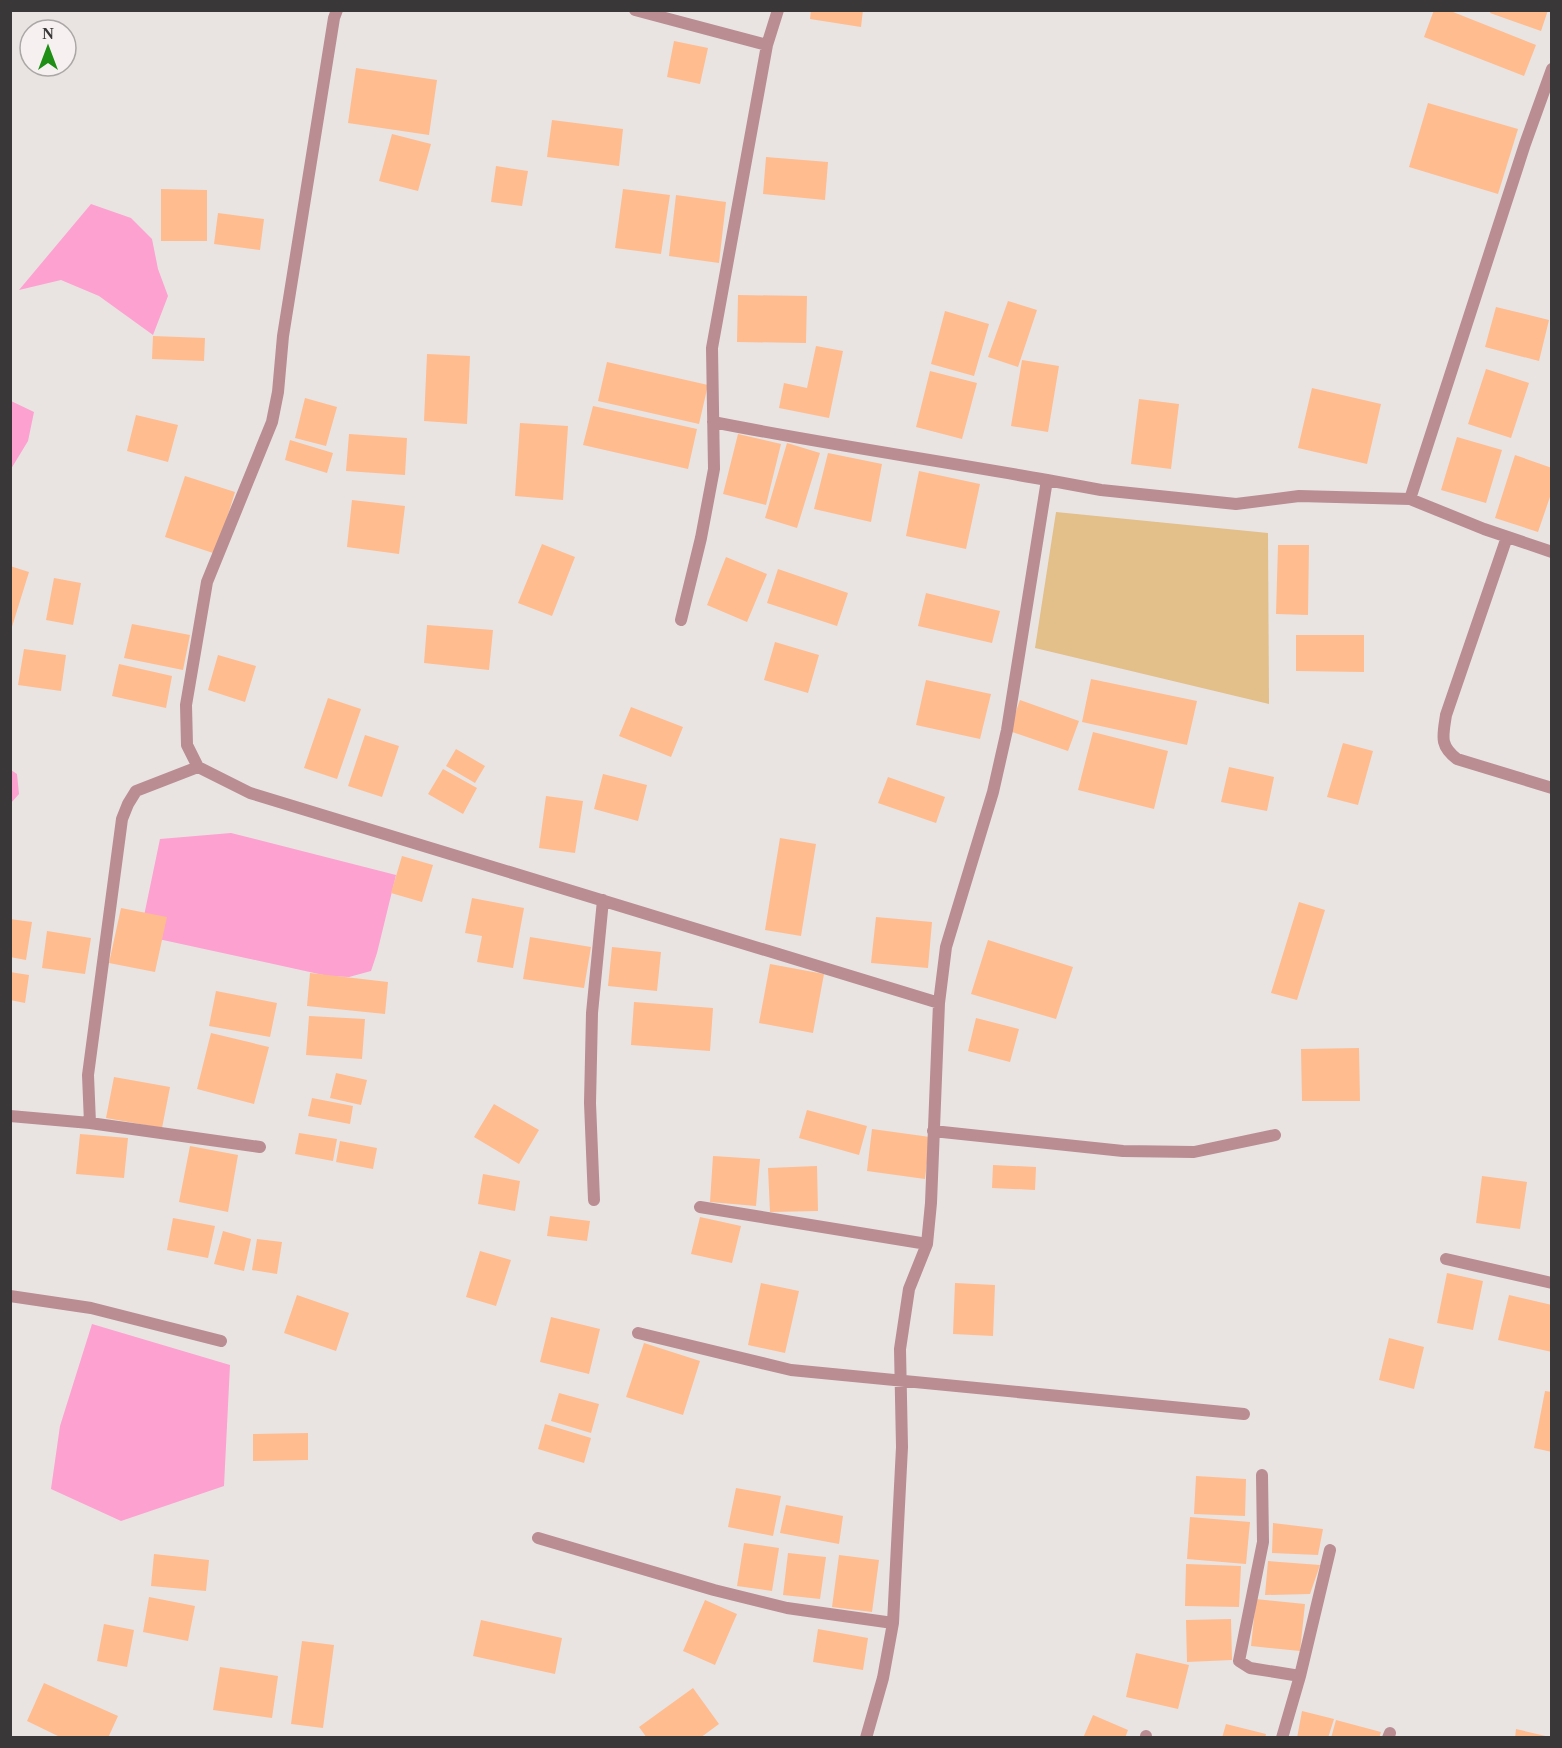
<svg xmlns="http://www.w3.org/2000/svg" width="1562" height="1748" font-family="Georgia,serif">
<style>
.green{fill:#e3bf8a}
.water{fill:#fda1d0}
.building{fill:#ffbc8f}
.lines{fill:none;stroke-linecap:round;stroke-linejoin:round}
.street{stroke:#b98d92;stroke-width:12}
</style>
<rect width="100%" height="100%" fill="#e9e4e2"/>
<path class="green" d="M 1056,512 L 1268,533 L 1269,704 L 1035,648 Z"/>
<path class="water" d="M 91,204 L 131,218 L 152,239 L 158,269 L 168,296 L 153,335 L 99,296 L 61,280 L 19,290 Z
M 11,401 L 34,412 L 28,441 L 11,469 Z
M 11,770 L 17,774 L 19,794 L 11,803 Z
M 231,833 L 396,875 L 377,953 L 371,971 L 349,977 L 328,976 L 140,935 L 160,839 Z
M 92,1324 L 230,1365 L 224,1486 L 121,1521 L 51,1489 L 60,1426 Z"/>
<path class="building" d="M 811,10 L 863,10 L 861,27 L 810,19 Z
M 1434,10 L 1448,10 L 1536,45 L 1524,76 L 1424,37 Z
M 1491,10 L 1548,10 L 1541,31 L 1490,13 Z
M 674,41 L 708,48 L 700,84 L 667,77 Z
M 356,68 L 437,80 L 429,135 L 348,123 Z
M 1428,103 L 1518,129 L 1498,194 L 1409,167 Z
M 552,120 L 623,129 L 619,166 L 547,157 Z
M 392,134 L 431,144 L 418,191 L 379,181 Z
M 766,157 L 828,162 L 825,200 L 763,194 Z
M 496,166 L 528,171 L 522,206 L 491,202 Z
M 161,189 L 207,190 L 207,241 L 161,241 Z
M 623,189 L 670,195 L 661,254 L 615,248 Z
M 676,195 L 726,202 L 719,263 L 669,256 Z
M 218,213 L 264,219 L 260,250 L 214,244 Z
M 738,295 L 807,296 L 806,343 L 737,342 Z
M 1008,301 L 1037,310 L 1018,367 L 988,357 Z
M 1496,307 L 1549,320 L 1539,361 L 1485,347 Z
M 945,311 L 989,324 L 974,376 L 931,364 Z
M 153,336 L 205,338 L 204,361 L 152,359 Z
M 816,346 L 843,351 L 829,418 L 779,408 L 784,383 L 807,388 Z
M 427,354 L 470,356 L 467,424 L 424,421 Z
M 1022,360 L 1059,366 L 1048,432 L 1011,426 Z
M 607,362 L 708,385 L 699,424 L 598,401 Z
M 1486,369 L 1529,383 L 1511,438 L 1468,424 Z
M 930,371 L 977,383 L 962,439 L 916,427 Z
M 1312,388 L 1381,404 L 1367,464 L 1298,448 Z
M 305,398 L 337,407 L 326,446 L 295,438 Z
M 1139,399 L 1179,404 L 1171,469 L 1131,464 Z
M 593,406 L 697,429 L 688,469 L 583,445 Z
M 136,415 L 178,425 L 168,462 L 127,451 Z
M 520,423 L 568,426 L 563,500 L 515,496 Z
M 349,434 L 407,438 L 405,475 L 346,471 Z
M 738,434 L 781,444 L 766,505 L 723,494 Z
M 1457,437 L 1502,450 L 1486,503 L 1441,490 Z
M 290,440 L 333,453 L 327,473 L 285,460 Z
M 787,443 L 820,453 L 797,528 L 765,518 Z
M 828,453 L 882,464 L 871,522 L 814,509 Z
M 1515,455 L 1552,468 L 1552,491 L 1538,532 L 1495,518 Z
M 919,471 L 980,484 L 966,549 L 906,536 Z
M 185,476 L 235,492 L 216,554 L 165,537 Z
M 352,500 L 405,506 L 399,554 L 347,547 Z
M 542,544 L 575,557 L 552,616 L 518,603 Z
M 1278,545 L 1309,545 L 1308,615 L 1276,614 Z
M 726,557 L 767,574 L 747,622 L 707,605 Z
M 10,566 L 29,572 L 11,630 L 10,630 Z
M 778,569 L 848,593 L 837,626 L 767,603 Z
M 54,578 L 81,583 L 73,625 L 46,620 Z
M 926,593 L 1000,611 L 992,643 L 918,626 Z
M 132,624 L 190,635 L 183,670 L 124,658 Z
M 427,625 L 493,630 L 489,670 L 424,663 Z
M 1296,635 L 1364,635 L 1364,672 L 1296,671 Z
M 775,642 L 819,655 L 808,693 L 764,680 Z
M 24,649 L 66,655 L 61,691 L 18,685 Z
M 218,655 L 256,666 L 245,702 L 208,690 Z
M 119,664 L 172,676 L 166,708 L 112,696 Z
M 1091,679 L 1197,701 L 1187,745 L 1082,722 Z
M 926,680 L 991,694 L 980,739 L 916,725 Z
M 328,698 L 361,709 L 337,779 L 304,768 Z
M 1020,700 L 1079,721 L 1068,751 L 1009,731 Z
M 631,707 L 683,727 L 671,757 L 619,736 Z
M 1093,732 L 1168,751 L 1154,809 L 1078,790 Z
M 365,735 L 399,746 L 382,797 L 348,786 Z
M 1343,743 L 1373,751 L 1358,805 L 1327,797 Z
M 456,749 L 485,766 L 475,783 L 446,766 Z
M 1229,767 L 1274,777 L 1267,811 L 1221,802 Z
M 443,769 L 477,788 L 463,814 L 428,794 Z
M 603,774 L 647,785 L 638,821 L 594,809 Z
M 888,777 L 945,797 L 936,823 L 878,803 Z
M 546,796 L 583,801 L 575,853 L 539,848 Z
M 780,838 L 816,844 L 801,936 L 765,930 Z
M 402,856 L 433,865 L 422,902 L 391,893 Z
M 472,898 L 524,908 L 513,968 L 477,962 L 482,936 L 465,933 Z
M 1299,902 L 1325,910 L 1297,1000 L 1271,993 Z
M 121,908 L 167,917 L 155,972 L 109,963 Z
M 876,917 L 932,922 L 928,968 L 871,963 Z
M 10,919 L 32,922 L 26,960 L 10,957 Z
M 47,931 L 91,938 L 85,974 L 42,968 Z
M 530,937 L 591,947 L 584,988 L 523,979 Z
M 988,940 L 1073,967 L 1056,1019 L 971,994 Z
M 612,947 L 661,952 L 657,991 L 608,986 Z
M 770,964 L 824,974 L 813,1033 L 759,1023 Z
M 10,972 L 29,975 L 25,1003 L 10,1000 Z
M 310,973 L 388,982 L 385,1014 L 307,1006 Z
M 216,991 L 277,1003 L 270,1037 L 209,1026 Z
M 634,1002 L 713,1008 L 710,1051 L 631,1045 Z
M 309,1016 L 365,1019 L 362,1059 L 306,1055 Z
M 976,1018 L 1019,1029 L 1010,1062 L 968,1051 Z
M 211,1033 L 269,1047 L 254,1104 L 197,1089 Z
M 1359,1048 L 1360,1101 L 1302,1101 L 1301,1049 Z
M 336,1073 L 367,1080 L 361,1105 L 330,1098 Z
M 114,1077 L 170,1087 L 162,1128 L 106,1118 Z
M 312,1098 L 353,1106 L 350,1124 L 308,1116 Z
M 494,1104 L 539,1130 L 519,1164 L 474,1137 Z
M 807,1110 L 867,1126 L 859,1155 L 799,1138 Z
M 872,1129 L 930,1137 L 925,1179 L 867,1171 Z
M 299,1133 L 337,1139 L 333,1161 L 295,1154 Z
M 80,1134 L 128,1138 L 124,1178 L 76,1174 Z
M 340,1141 L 377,1148 L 373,1169 L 336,1162 Z
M 190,1146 L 238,1155 L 228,1212 L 179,1202 Z
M 713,1156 L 760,1159 L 756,1206 L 710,1202 Z
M 993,1165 L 1036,1167 L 1035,1190 L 992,1188 Z
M 817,1166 L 818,1211 L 770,1212 L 768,1168 Z
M 483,1174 L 520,1181 L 515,1211 L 478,1204 Z
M 1482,1176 L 1527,1182 L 1520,1229 L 1476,1223 Z
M 550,1216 L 590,1221 L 587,1241 L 547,1236 Z
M 700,1217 L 741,1226 L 732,1263 L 691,1254 Z
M 173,1218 L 215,1226 L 208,1258 L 167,1250 Z
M 223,1231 L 251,1239 L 244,1271 L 214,1264 Z
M 257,1239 L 282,1242 L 277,1274 L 252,1270 Z
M 480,1251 L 511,1260 L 496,1306 L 466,1297 Z
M 1447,1273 L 1483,1281 L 1473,1330 L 1437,1323 Z
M 761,1283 L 799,1291 L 785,1353 L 748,1345 Z
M 955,1283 L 995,1285 L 993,1336 L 953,1334 Z
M 297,1295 L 349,1313 L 336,1351 L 284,1333 Z
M 1509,1295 L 1552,1305 L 1552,1352 L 1498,1340 Z
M 551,1317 L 600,1329 L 589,1374 L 540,1362 Z
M 1389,1338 L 1424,1347 L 1414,1389 L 1379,1380 Z
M 644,1343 L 700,1361 L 683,1415 L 626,1397 Z
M 1545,1391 L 1552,1392 L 1552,1452 L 1534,1448 Z
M 559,1393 L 599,1404 L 591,1433 L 551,1421 Z
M 545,1424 L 591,1438 L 584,1463 L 538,1449 Z
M 308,1433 L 308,1460 L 253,1461 L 253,1434 Z
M 1196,1476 L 1246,1479 L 1245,1516 L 1194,1514 Z
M 736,1488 L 781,1496 L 773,1536 L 728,1527 Z
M 786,1505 L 843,1516 L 839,1544 L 780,1533 Z
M 1190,1517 L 1250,1522 L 1246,1564 L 1187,1559 Z
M 1273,1523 L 1323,1529 L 1318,1555 L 1272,1553 Z
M 744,1543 L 779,1548 L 772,1591 L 737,1586 Z
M 788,1553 L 826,1557 L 820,1599 L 783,1595 Z
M 154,1554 L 209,1560 L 206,1591 L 151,1586 Z
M 839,1555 L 879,1560 L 872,1612 L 832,1607 Z
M 1268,1561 L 1320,1565 L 1310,1594 L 1265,1595 Z
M 1186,1564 L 1241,1566 L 1239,1607 L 1185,1606 Z
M 149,1597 L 195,1606 L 188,1641 L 143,1632 Z
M 1256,1599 L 1305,1604 L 1300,1651 L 1251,1646 Z
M 705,1600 L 737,1614 L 715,1665 L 683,1651 Z
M 1231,1619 L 1232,1660 L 1187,1662 L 1186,1620 Z
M 481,1620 L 562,1638 L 555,1674 L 473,1656 Z
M 104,1624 L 134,1630 L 127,1667 L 97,1661 Z
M 818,1629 L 868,1638 L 863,1670 L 813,1662 Z
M 302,1641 L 334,1645 L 323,1728 L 291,1724 Z
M 1136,1653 L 1189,1665 L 1178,1709 L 1126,1697 Z
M 220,1667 L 278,1676 L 272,1718 L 213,1710 Z
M 44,1683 L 118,1716 L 108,1738 L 62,1738 L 27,1721 Z
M 693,1688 L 719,1724 L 700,1738 L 647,1738 L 639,1727 Z
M 1302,1711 L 1334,1719 L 1328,1738 L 1297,1738 Z
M 1093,1715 L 1128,1730 L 1125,1738 L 1083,1738 Z
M 1336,1720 L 1381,1732 L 1379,1738 L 1331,1738 Z
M 1226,1724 L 1266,1734 L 1265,1738 L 1222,1738 Z
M 1516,1729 L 1550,1737 L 1550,1738 L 1515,1738 Z"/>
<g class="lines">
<path class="street" d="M 337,10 L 334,18 L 283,336 L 278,392 L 272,422 L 207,582 L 186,705 L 187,745 L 198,767 L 250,793 L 939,1003
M 635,10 L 767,45
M 1552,69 L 1525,144 L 1410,499 L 1484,529 L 1552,552
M 713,422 C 824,444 936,460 1047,480
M 1507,537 L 1446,715 C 1443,736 1439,745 1457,759 L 1552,788
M 681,620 L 701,538 L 714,469 L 712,348 L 767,45 L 778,10
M 10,1116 L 90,1123 L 260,1147
M 90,1123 L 88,1075 L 122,819 L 128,804 L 136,791 L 198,767
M 933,1131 L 1123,1151 L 1194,1152 L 1275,1135
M 594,1200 L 590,1103 L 592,1013 L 603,900
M 700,1207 L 927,1244
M 1446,1259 L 1552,1283
M 10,1296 L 91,1308 L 221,1341
M 638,1333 L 791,1370 L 1244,1414
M 1262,1475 L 1263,1542 L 1239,1661 L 1250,1668 L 1300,1676
M 538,1538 L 714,1590 L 787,1608 L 893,1623
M 866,1738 L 883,1678 L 893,1623 L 902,1447 L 900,1349 L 909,1289 L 927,1244 L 931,1203 L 939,1003 L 946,947 L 993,792 L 1007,730 L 1047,480 L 1101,490 L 1236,504 L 1299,496 L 1410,499
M 1146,1738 L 1146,1736
M 1282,1738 L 1300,1676 L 1330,1550
M 1388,1738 L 1390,1733"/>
</g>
<rect width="1562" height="1748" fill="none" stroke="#393737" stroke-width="24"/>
<g transform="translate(48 48)"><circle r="28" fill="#f6f1f0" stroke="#aaa7a6" stroke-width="1.5"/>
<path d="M0-4.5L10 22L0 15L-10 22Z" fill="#1e8e15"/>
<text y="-9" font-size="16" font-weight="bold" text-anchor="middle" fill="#393737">N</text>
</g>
</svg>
